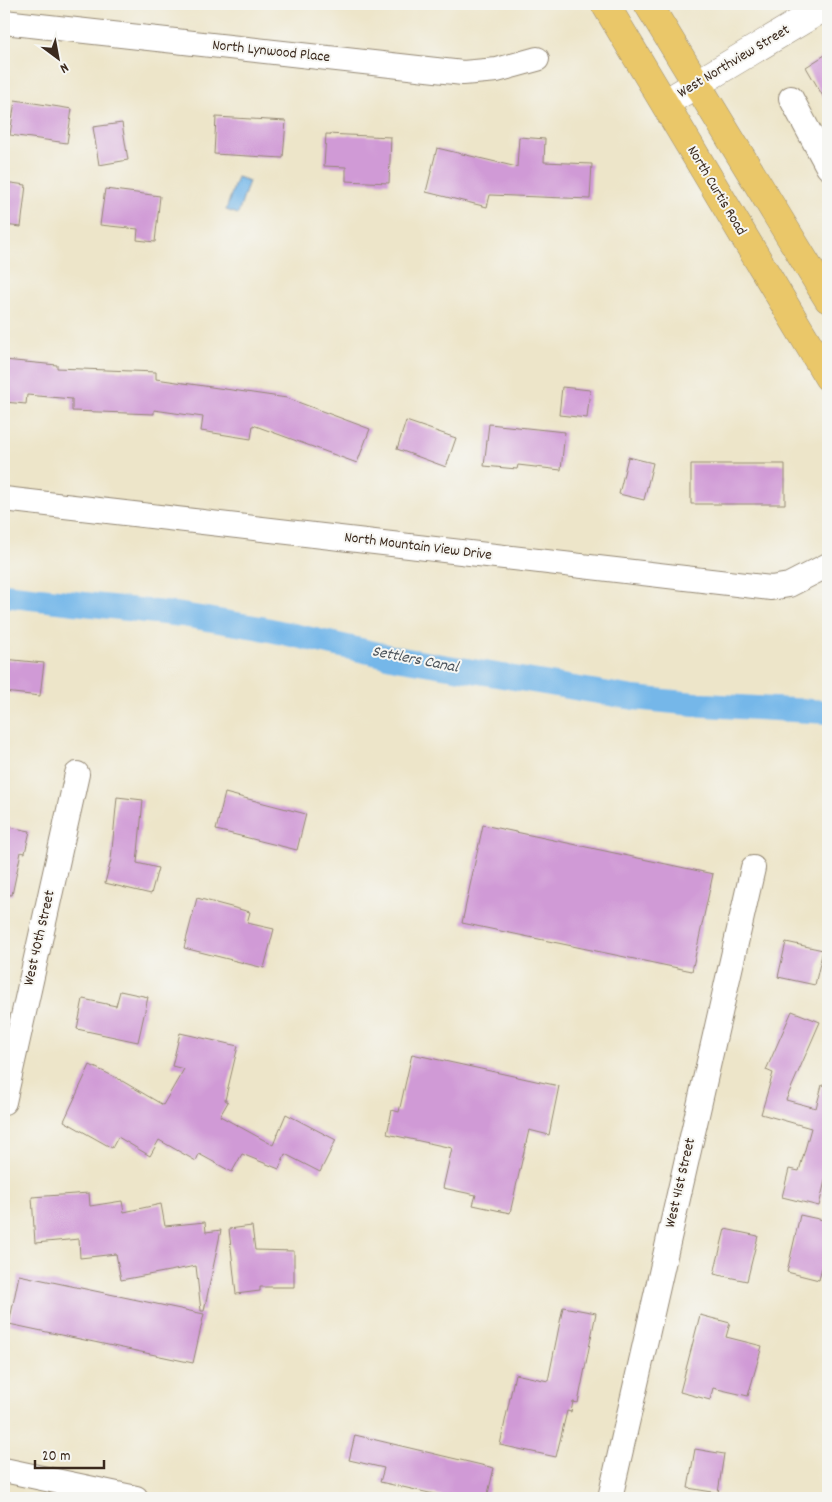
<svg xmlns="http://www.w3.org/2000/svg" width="832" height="1502" font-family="Dekko,sans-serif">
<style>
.water{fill:#74b7e9;stroke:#587084}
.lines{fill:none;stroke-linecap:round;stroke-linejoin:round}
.canal{stroke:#74b7e9;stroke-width:24}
.building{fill:#d09ad6}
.minor-casing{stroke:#948874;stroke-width:26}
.tertiary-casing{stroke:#948874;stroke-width:29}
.primary-casing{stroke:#948874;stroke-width:29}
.minor{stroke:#fff;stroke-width:24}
.tertiary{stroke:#fff;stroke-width:28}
.primary{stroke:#eac769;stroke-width:28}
.labels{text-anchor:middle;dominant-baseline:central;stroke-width:4;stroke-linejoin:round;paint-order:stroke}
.street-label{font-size:15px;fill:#3b2a1e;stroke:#f6f6f2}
.water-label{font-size:16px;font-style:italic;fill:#4c545b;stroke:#f6f6f2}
</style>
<rect width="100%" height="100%" fill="#f6f6f2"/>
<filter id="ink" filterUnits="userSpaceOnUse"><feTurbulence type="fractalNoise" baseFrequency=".02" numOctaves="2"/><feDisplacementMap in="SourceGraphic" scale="10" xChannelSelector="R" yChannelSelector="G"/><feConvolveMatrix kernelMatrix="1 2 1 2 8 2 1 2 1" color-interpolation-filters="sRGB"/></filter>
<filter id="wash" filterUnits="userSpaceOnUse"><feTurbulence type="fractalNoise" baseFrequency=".0096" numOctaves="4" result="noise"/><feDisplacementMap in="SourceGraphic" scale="20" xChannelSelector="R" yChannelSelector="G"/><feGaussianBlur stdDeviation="1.12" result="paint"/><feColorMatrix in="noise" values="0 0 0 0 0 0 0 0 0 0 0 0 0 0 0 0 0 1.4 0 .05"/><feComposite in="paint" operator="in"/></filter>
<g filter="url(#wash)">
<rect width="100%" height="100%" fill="#ede5c9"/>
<path class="water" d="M 237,177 L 249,181 L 238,214 L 226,210 Z"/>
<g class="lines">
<path class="canal" d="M 4,595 L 182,615 L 261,628 L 401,659 L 634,698 L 705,705 L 828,712"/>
</g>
<g id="blocks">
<path class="building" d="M 828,53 L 828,105 L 806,67 Z
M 15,100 L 72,109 L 67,143 L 10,135 Z
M 216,117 L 286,121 L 283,158 L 214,154 Z
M 122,123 L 128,160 L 99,165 L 93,127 Z
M 326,134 L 391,137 L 389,183 L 346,181 L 346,167 L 324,166 Z
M 519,137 L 545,139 L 544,162 L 592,164 L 590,199 L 490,195 L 487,207 L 426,192 L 437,148 L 517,167 Z
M 4,182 L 26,185 L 21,227 L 4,225 Z
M 105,189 L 160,196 L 155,242 L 137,240 L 138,229 L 100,225 Z
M 4,360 L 57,365 L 57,368 L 156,372 L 156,379 L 287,398 L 370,429 L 357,463 L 253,425 L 251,439 L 201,431 L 203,417 L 154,410 L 154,414 L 72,411 L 72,399 L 27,395 L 26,404 L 4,402 Z
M 562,387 L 590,390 L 587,418 L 559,415 Z
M 406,421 L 456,438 L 446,467 L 397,449 Z
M 489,424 L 565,432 L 561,470 L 518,465 L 517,469 L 484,466 Z
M 628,457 L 653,463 L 644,500 L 619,494 Z
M 691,464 L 785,464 L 785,504 L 691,504 Z
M 4,659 L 44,663 L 40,696 L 4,692 Z
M 225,793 L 306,814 L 297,850 L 216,830 Z
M 117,797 L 143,800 L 137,863 L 158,868 L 151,894 L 105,883 L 111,860 Z
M 483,825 L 713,874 L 692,971 L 462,923 Z
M 4,826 L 30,831 L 25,853 L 21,852 L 12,895 L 4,894 Z
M 197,898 L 250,912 L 247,923 L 274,929 L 264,968 L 184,948 Z
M 786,942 L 823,950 L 815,985 L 778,977 Z
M 120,991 L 148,997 L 138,1042 L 77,1029 L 83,999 L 116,1006 Z
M 792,1011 L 820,1022 L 786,1100 L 816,1108 L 822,1085 L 828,1086 L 828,1168 L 819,1206 L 782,1197 L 789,1169 L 799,1171 L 811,1128 L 761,1114 L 773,1073 L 766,1070 Z
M 180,1033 L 238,1046 L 225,1100 L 228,1102 L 220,1116 L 273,1145 L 286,1114 L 336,1140 L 320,1172 L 285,1154 L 279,1169 L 242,1154 L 232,1172 L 199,1154 L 196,1161 L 159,1140 L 150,1156 L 118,1137 L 112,1148 L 64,1121 L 90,1065 L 117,1078 L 163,1105 L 184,1069 L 172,1066 Z
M 412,1054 L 559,1086 L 549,1135 L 529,1130 L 510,1213 L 473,1205 L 476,1195 L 443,1188 L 452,1148 L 387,1134 L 392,1110 L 399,1112 Z
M 89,1193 L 90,1206 L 122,1201 L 124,1212 L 161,1204 L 165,1226 L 205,1222 L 206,1232 L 221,1230 L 204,1311 L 201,1311 L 196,1266 L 121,1280 L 116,1254 L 80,1258 L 79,1239 L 35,1243 L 32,1197 Z
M 800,1215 L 828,1221 L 828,1241 L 819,1280 L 787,1272 Z
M 252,1226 L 255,1250 L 294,1251 L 294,1287 L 260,1287 L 260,1291 L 236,1294 L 229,1229 Z
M 725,1229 L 758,1236 L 747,1281 L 714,1274 Z
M 19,1275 L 204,1314 L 193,1363 L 9,1324 Z
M 563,1307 L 596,1313 L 578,1403 L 573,1402 L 571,1412 L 567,1411 L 556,1457 L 500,1445 L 515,1374 L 548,1381 Z
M 700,1315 L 730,1323 L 726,1337 L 762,1346 L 748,1396 L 713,1388 L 710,1400 L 680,1392 Z
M 355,1435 L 494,1468 L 487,1498 L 452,1498 L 380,1482 L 384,1468 L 349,1460 Z
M 695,1449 L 724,1454 L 718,1493 L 688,1488 Z"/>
</g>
</g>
<g filter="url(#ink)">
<use href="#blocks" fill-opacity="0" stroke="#948874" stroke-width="1"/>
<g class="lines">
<g class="minor-casing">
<path id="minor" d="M 4,22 L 463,73 L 497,70 L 537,59
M 791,98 L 828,167
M 4,499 L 771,588 L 789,585 L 828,565
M 4,1102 L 77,774
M 4,1470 L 136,1498
M 610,1498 L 753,868"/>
</g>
<g class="tertiary-casing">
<path id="tertiary" d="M 665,103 L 828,5"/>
</g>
<g class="primary-casing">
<path id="primary" d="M 605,4 L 828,377
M 648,4 L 828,299"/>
</g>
<use href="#minor" class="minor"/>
<use href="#tertiary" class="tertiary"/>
<use href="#primary" class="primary"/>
</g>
</g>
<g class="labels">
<g class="street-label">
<text transform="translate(271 52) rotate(6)">North Lynwood Place</text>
<text transform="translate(734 62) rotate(-31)">West Northview Street</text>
<text transform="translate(716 191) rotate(59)">North Curtis Road</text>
<text transform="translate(418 547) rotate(7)">North Mountain View Drive</text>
<text transform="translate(40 938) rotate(-77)">West 40th Street</text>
<text transform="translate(681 1183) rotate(-77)">West 41st Street</text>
</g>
<g class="water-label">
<text transform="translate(415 660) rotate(11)">Settlers Canal</text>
</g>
</g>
<rect width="832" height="1502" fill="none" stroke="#f6f6f2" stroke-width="20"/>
<g transform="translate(58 58) rotate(148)" stroke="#f6f6f2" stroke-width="4" paint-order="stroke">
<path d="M0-4L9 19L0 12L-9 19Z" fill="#3b2a1e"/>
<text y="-8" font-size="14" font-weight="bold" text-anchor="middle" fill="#3b2a1e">N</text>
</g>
<path d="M35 1460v8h69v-8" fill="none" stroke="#3b2a1e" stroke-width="2.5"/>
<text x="42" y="1460" font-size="15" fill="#3b2a1e" stroke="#f6f6f2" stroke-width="4" paint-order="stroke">20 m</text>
</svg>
